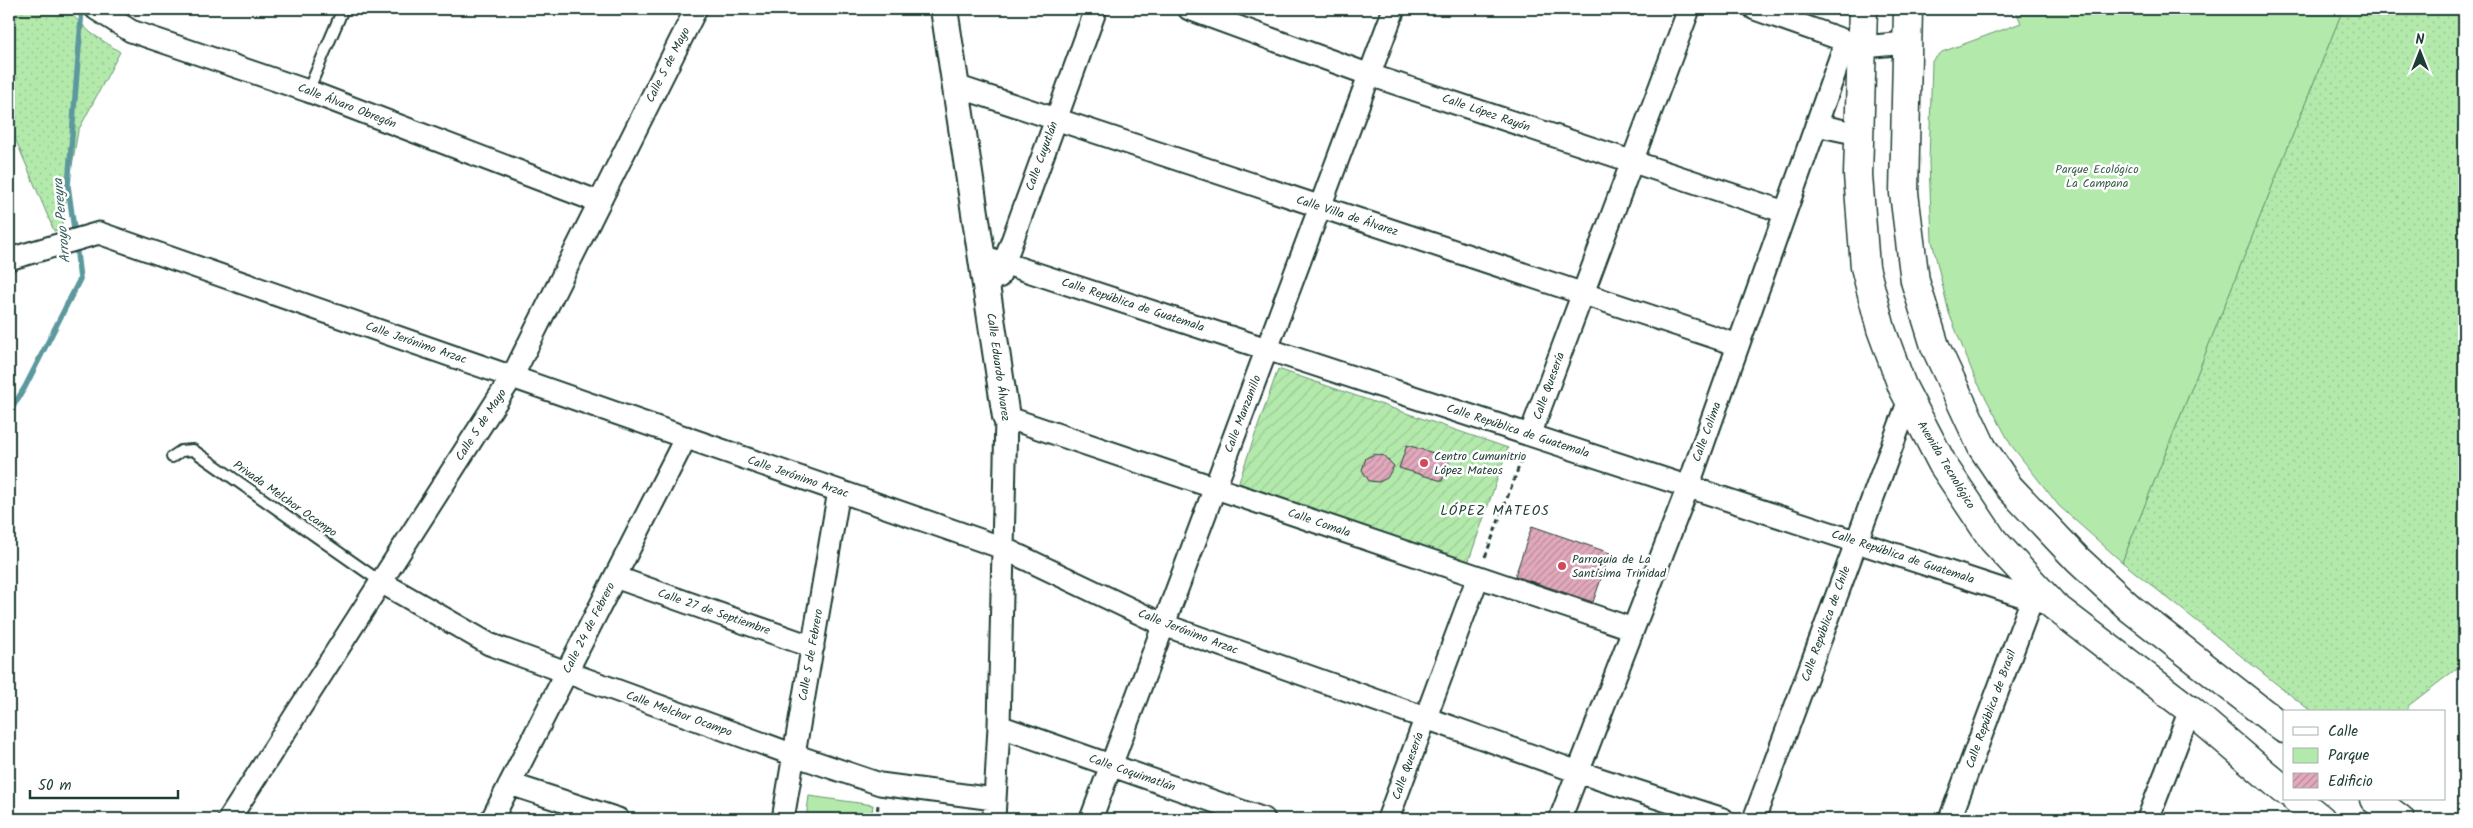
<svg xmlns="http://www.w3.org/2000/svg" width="2473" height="828" font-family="Kalam,sans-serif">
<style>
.grass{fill:url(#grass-dots);stroke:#699470}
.park{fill:#b3eaac;stroke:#699470}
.garden{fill:url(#garden-furrows);stroke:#699470}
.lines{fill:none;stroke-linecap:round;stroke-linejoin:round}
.stream{stroke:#5c989d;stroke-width:5.5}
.building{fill:url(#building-hatch);stroke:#1f3d34}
.service-casing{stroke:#1f3d34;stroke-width:14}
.minor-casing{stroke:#1f3d34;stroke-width:25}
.tertiary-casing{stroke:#1f3d34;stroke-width:30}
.primary-casing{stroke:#1f3d34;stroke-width:31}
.path{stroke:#1f3d34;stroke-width:3;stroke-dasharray:5 4;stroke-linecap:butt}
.service{stroke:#fff;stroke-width:10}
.minor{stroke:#fff;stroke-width:21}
.tertiary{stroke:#fff;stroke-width:26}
.primary{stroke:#fff;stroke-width:28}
.poi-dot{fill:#d1495b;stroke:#fff;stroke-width:2}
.labels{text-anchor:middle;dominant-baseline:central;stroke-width:5;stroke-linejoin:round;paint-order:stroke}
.street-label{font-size:12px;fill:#1f3d34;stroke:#fff}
.park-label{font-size:12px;fill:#3d604c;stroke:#fff}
.poi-label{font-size:12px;fill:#1f3d34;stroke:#fff;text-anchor:start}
.water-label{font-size:14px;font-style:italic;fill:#386360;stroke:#fff}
.neighbourhood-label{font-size:14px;letter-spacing:1px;fill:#1f3d34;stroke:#fff}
</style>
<defs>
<pattern id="grass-dots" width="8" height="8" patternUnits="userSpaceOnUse" patternTransform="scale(1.25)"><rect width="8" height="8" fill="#b3eaac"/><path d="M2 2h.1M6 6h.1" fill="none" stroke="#9aca95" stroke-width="1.8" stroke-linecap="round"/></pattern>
<pattern id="garden-furrows" width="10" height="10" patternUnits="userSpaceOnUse" patternTransform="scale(1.25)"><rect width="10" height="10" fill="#b3eaac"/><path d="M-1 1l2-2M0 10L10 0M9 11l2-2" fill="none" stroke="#9aca95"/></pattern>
<pattern id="building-hatch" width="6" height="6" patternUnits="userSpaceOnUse" patternTransform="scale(1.25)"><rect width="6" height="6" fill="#e2a9bc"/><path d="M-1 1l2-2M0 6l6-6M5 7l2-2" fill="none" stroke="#b78b9a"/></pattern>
</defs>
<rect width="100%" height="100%" fill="#fff"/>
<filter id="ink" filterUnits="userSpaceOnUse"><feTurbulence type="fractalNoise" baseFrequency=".02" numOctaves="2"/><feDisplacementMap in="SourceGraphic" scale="10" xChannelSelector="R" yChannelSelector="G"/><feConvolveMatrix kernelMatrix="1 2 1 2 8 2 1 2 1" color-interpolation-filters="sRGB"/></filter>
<g filter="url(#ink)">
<path class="grass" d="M 9,9 L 66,9 L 91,33 L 120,52 L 78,131 L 61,229 L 54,231 L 9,124 Z
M 2343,9 L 2464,9 L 2464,655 L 2460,666 L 2408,706 L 2409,712 L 2312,712 L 2122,562 Z"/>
<path class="park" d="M 2015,9 L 2343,9 L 2122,562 L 2059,506 L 2011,445 L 1974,376 L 1949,313 L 1932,241 L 1929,162 L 1932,61 L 1942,52 L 2021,23 Z
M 809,796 L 873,805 L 871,819 L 806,819 Z"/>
<path class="garden" d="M 1278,369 L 1508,448 L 1468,563 L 1238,484 Z"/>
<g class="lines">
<path class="stream" d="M 75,236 L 68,186 L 82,9
M 9,413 L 25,387 L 80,279 L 76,245"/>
</g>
<path class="building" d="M 1407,445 L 1450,458 L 1442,481 L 1399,468 Z
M 1375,454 L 1384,456 L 1394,466 L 1387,478 L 1379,482 L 1369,481 L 1362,470 L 1366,458 Z
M 1532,526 L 1610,553 L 1593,602 L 1515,576 Z"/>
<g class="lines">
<g class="service-casing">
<path id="service" d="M 308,91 L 343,9
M 172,457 L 181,451 L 193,450 L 381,582"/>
</g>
<g class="minor-casing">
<path id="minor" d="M 96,9 L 131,31 L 308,91 L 599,202
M 1189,9 L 1370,75 L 1785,212
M 1755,9 L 1863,47 L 1906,43
M 956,86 L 1738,345
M 1816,125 L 1859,134
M 982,256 L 2053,606
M 9,259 L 99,233 L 1003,548 L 1164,625 L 1578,772 L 1723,819
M 999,277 L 1096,9
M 1530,435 L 1689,9
M 615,577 L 813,647
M 381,582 L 489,644 L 794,755 L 880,784 L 994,799
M 999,726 L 1264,819
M 510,784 L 618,819
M 229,819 L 512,377 L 696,9
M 492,819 L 686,437
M 783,819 L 839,491
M 994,819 L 999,726 L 1006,417 L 1633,629
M 1091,819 L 1394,9
M 1388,819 L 1478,577
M 1560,819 L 1688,487 L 1846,41
M 1754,819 L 1909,400
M 1950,819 L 2032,599
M 2148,819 L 2190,710"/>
</g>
<g class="tertiary-casing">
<path id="tertiary" d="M 944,9 L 1006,417"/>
</g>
<g class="primary-casing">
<path id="primary" d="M 1863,9 L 1858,175 L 1865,267 L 1881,329 L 1902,386 L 1943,465 L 1993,540 L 2054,606 L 2190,710 L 2284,790
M 1908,9 L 1904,193 L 1915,281 L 1935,346 L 1982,447 L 2009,487 L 2078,560 L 2131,609 L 2284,729
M 2296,799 L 2321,819
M 2374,799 L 2400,819"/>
</g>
<path class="path" d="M 1485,557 L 1524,453
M 877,819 L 878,804"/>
<use href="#service" class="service"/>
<use href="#minor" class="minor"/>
<use href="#tertiary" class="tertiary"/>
<use href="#primary" class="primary"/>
</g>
</g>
<g class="poi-dot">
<circle cx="1424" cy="463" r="5"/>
<circle cx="1562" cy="566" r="5"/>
</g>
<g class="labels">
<g class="street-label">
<text transform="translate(668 65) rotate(-63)">Calle 5 de Mayo</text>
<text transform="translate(347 106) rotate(21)">Calle Álvaro Obregón</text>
<text transform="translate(1486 113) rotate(19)">Calle López Rayón</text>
<text transform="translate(1042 156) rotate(-70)">Calle Cuyutlán</text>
<text transform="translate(1347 216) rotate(18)">Calle Villa de Álvarez</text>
<text transform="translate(1133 305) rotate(18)">Calle República de Guatemala</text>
<text transform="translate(416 343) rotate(19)">Calle Jerónimo Arzac</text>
<text transform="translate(998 367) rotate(82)">Calle Eduardo Álvarez</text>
<text transform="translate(1549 386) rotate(-70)">Calle Quesería</text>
<text transform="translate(1243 414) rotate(-69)">Calle Manzanillo</text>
<text transform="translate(481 425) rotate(-57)">Calle 5 de Mayo</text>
<text transform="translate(1518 431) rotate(18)">Calle República de Guatemala</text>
<text transform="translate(1707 432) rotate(-70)">Calle Colima</text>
<text transform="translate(1946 465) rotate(59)">Avenida Tecnológico</text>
<text transform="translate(798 477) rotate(19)">Calle Jerónimo Arzac</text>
<text transform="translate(285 499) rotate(35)">Privada Melchor Ocampo</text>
<text transform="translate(1319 523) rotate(19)">Calle Comala</text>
<text transform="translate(1903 557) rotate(18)">Calle República de Guatemala</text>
<text transform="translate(714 612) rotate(19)">Calle 27 de Septiembre</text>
<text transform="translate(1826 624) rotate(-70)">Calle República de Chile</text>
<text transform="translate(589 628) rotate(-63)">Calle 24 de Febrero</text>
<text transform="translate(1188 632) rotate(21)">Calle Jerónimo Arzac</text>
<text transform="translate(811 655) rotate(-80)">Calle 5 de Febrero</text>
<text transform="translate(1991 709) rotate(-70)">Calle República de Brasil</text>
<text transform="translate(679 714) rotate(20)">Calle Melchor Ocampo</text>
<text transform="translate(1408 766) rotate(-70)">Calle Quesería</text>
<text transform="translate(1132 773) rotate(19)">Calle Coquimatlán</text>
</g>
<g class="park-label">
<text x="2097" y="169">Parque Ecológico<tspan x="2097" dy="14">La Campana</tspan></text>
</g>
<g class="poi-label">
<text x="1434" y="456">Centro Cumunitrio<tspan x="1434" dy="14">López Mateos</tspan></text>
<text x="1572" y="559">Parroquia de La<tspan x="1572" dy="14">Santísima Trinidad</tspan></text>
</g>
<g class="water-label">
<text transform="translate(62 221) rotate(-95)">Arroyo Pereyra</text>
</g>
<g class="neighbourhood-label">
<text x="1495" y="511">LÓPEZ MATEOS</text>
</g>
</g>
<rect width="2473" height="828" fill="none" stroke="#fff" stroke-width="30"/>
<rect x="15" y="15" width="2443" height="798" fill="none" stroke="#1f3d34" stroke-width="2" filter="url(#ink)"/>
<rect x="2283" y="710" width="162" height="90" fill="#ffffff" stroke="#a5b1ae"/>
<rect x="2293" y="727" width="25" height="8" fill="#ffffff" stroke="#a5b1ae"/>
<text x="2328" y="736" font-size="15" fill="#1f3d34">Calle</text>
<rect x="2293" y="748" width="25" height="15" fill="#b3eaac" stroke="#a5b1ae"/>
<text x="2328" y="760" font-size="15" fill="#1f3d34">Parque</text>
<rect x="2293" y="773" width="25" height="15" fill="url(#building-hatch)" stroke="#a5b1ae"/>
<text x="2328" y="786" font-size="15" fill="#1f3d34">Edificio</text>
<g transform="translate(2420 52)" stroke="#ffffff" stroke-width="4" paint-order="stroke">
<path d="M0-4L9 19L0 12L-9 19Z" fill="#1f3d34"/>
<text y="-8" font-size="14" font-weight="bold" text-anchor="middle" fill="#1f3d34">N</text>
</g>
<path d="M30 790v8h148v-8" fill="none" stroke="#1f3d34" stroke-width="2.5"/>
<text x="38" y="790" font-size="15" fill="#1f3d34" stroke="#ffffff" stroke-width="4" paint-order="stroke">50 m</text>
</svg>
